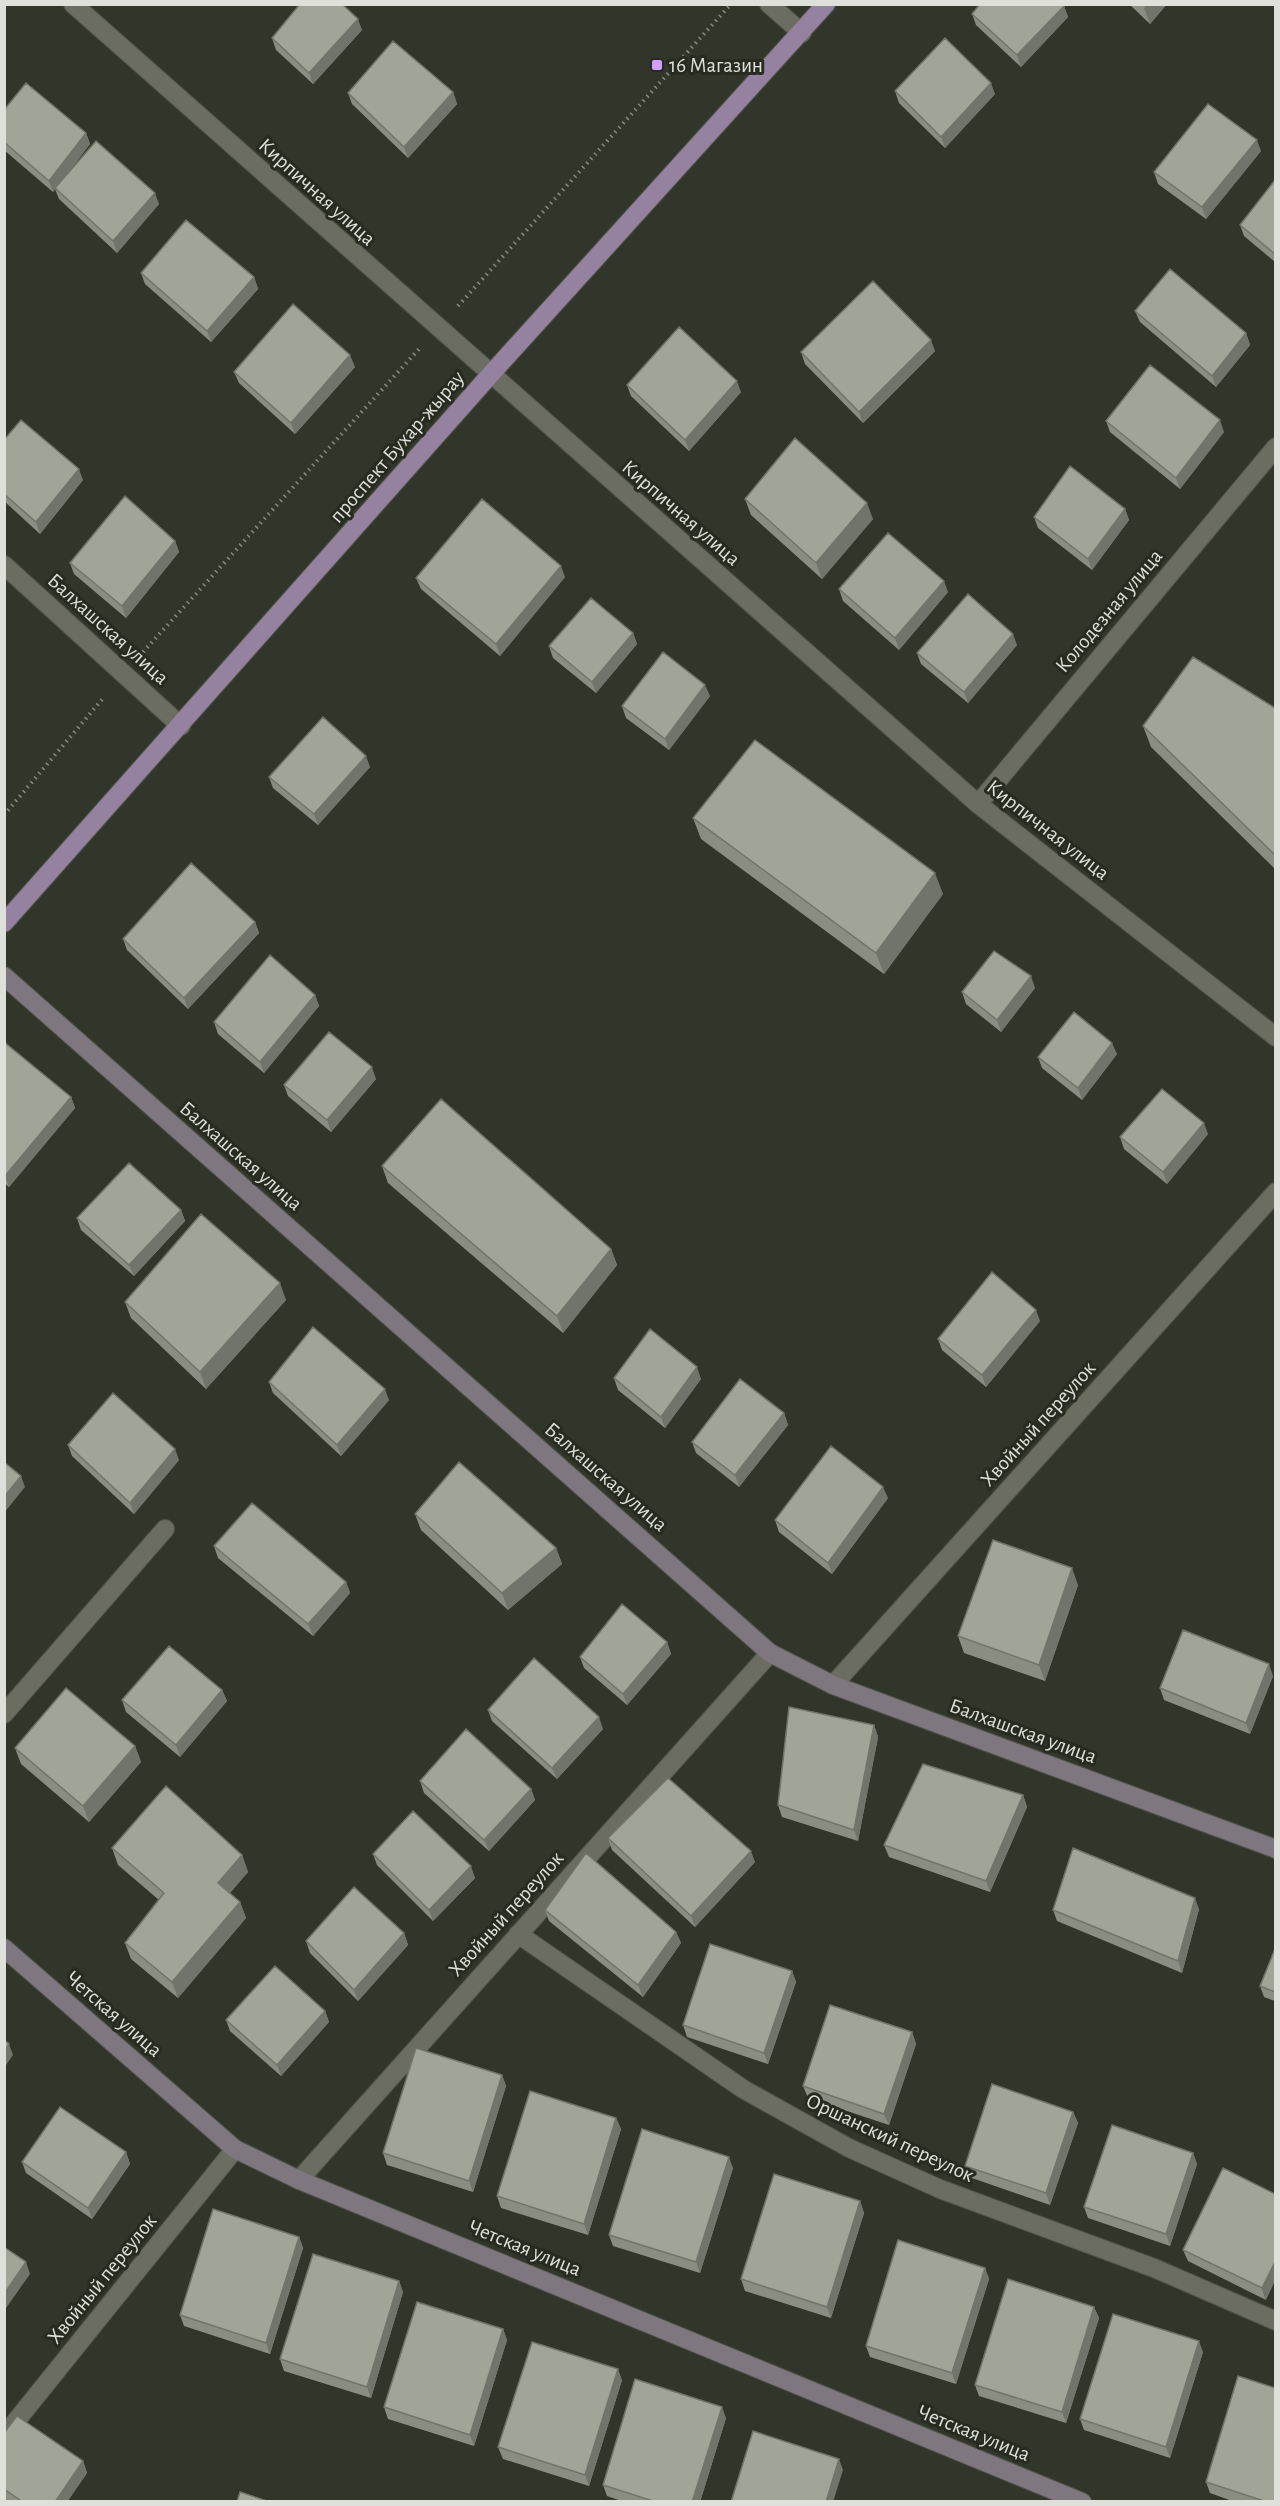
<svg xmlns="http://www.w3.org/2000/svg" width="1280" height="2506" font-family="'Alegreya Sans',sans-serif">
<style>
.lines{fill:none;stroke-linecap:round;stroke-linejoin:round}
.street-casing{stroke:#505349;stroke-width:20}
.secondary-casing{stroke:#505349;stroke-width:20}
.primary-casing{stroke:#505349;stroke-width:20}
.path{stroke:#888a81;stroke-width:4;stroke-dasharray:1.5 4.5;stroke-linecap:butt}
.street{stroke:#6a6d60;stroke-width:18}
.secondary{stroke:#7f7780;stroke-width:18}
.primary{stroke:#9581a0;stroke-width:18}
.wall{fill:#8a8e82}
.shaded-wall{fill:#71746a}
.building{fill:#a1a597;stroke:#71746a;stroke-width:1.5}
.poi-dot{fill:#d49cfb;stroke:#282b1f;stroke-width:2}
.labels{text-anchor:middle;dominant-baseline:central;stroke-width:6;stroke-linejoin:round;paint-order:stroke}
.poi-label{font-size:21px;fill:#dee0d9;stroke:#282b1f;text-anchor:start}
.street-label{font-size:21px;fill:#dee0d9;stroke:#282b1f}
</style>
<rect width="100%" height="100%" fill="#323529"/>
<g class="lines">
<g class="street-casing">
<path id="street" d="M 73,4 L 978,804 L 1276,1037
M 769,4 L 802,33
M 4,565 L 181,726
M 978,804 L 1276,447
M 833,1685 L 1276,1192
M 4,1714 L 165,1529
M 518,1934 L 743,2089 L 849,2148 L 940,2189 L 1154,2268 L 1276,2321
M 299,2180 L 770,1653
M 4,2436 L 235,2149"/>
</g>
<g class="secondary-casing">
<path id="secondary" d="M 4,976 L 770,1653 L 833,1685 L 1276,1849
M 4,1948 L 235,2149 L 299,2180 L 1082,2502"/>
</g>
<g class="primary-casing">
<path id="primary" d="M 4,923 L 490,375 L 826,4"/>
</g>
<path class="path" d="M 458,306 L 731,4
M 143,652 L 419,349
M 4,815 L 105,696"/>
<use href="#street" class="street"/>
<use href="#secondary" class="secondary"/>
<use href="#primary" class="primary"/>
</g>
<path class="wall" d="M 1129,4 L 1167,4 L 1150,24 Z
M 1064,6 L 1068,17 L 1021,67 L 976,25 L 972,14 Z
M 362,30 L 313,84 L 276,50 L 272,38 Z
M 895,91 L 995,94 L 945,148 L 899,103 Z
M 453,92 L 457,104 L 408,158 L 352,104 L 348,93 Z
M 4,110 L 86,133 L 90,144 L 64,178 L 159,204 L 117,253 L 59,199 L 55,189 L 53,192 L 4,150 Z
M 1261,151 L 1206,219 L 1158,184 L 1154,172 Z
M 1275,180 L 1275,262 L 1244,236 L 1240,225 Z
M 141,273 L 254,277 L 258,289 L 211,342 L 145,284 Z
M 1135,311 L 1246,333 L 1250,345 L 1216,387 L 1140,322 Z
M 935,351 L 863,423 L 805,364 L 801,352 Z
M 355,367 L 295,434 L 239,383 L 234,372 Z
M 627,385 L 741,392 L 689,451 L 631,396 Z
M 1106,421 L 1224,432 L 1180,489 L 1110,432 Z
M 4,440 L 83,480 L 40,534 L 4,501 Z
M 745,499 L 873,519 L 822,579 L 751,515 Z
M 1125,509 L 1129,520 L 1092,570 L 1038,528 L 1034,517 Z
M 175,541 L 179,552 L 126,618 L 74,574 L 70,563 Z
M 565,577 L 500,656 L 421,589 L 416,578 Z
M 839,589 L 948,592 L 899,650 L 843,601 Z
M 633,633 L 637,644 L 596,693 L 553,658 L 549,646 Z
M 1017,645 L 968,703 L 921,664 L 917,653 Z
M 710,696 L 669,750 L 626,718 L 622,706 Z
M 1275,708 L 1275,869 L 1151,747 L 1143,726 Z
M 370,767 L 318,825 L 273,788 L 269,777 Z
M 693,818 L 943,894 L 884,974 L 701,839 Z
M 255,922 L 259,933 L 188,1009 L 127,950 L 123,939 Z
M 1035,988 L 1001,1032 L 966,1004 L 962,992 Z
M 315,995 L 319,1006 L 264,1073 L 218,1034 L 214,1022 Z
M 4,1042 L 71,1097 L 75,1108 L 9,1187 L 4,1183 Z
M 1117,1054 L 1082,1100 L 1042,1068 L 1038,1057 Z
M 376,1079 L 331,1132 L 288,1096 L 284,1085 Z
M 1208,1134 L 1167,1184 L 1124,1149 L 1120,1137 Z
M 382,1166 L 611,1249 L 617,1265 L 563,1333 L 388,1183 Z
M 181,1210 L 185,1221 L 134,1276 L 81,1230 L 77,1218 Z
M 286,1300 L 206,1389 L 131,1318 L 125,1302 Z
M 1040,1321 L 986,1387 L 942,1350 L 938,1339 Z
M 614,1378 L 701,1379 L 665,1428 L 618,1390 Z
M 269,1382 L 389,1400 L 341,1456 L 273,1393 Z
M 784,1413 L 788,1425 L 739,1487 L 696,1453 L 692,1442 Z
M 68,1445 L 179,1460 L 134,1514 L 72,1456 Z
M 888,1498 L 832,1574 L 779,1532 L 775,1520 Z
M 415,1514 L 556,1548 L 562,1564 L 508,1610 L 421,1530 Z
M 214,1546 L 346,1582 L 350,1593 L 313,1636 L 218,1558 Z
M 1078,1585 L 1045,1681 L 964,1653 L 958,1636 Z
M 667,1642 L 671,1654 L 627,1705 L 584,1668 L 580,1657 Z
M 1273,1676 L 1250,1734 L 1164,1700 L 1160,1688 Z
M 222,1690 L 227,1701 L 180,1757 L 126,1712 L 122,1700 Z
M 488,1710 L 603,1729 L 557,1779 L 492,1721 Z
M 874,1725 L 878,1737 L 858,1841 L 782,1817 L 778,1805 Z
M 135,1746 L 141,1762 L 89,1822 L 21,1764 L 15,1748 Z
M 420,1781 L 531,1789 L 535,1800 L 489,1851 L 424,1793 Z
M 1023,1795 L 1027,1807 L 990,1892 L 889,1857 L 884,1845 Z
M 608,1838 L 755,1862 L 695,1927 L 612,1850 Z
M 112,1848 L 242,1855 L 248,1872 L 230,1893 L 240,1902 L 246,1918 L 178,1998 L 131,1959 L 125,1943 L 159,1900 L 118,1865 Z
M 373,1854 L 475,1878 L 433,1921 L 377,1865 Z
M 1199,1909 L 1182,1973 L 1057,1921 L 1053,1910 Z
M 545,1910 L 676,1932 L 681,1943 L 643,1997 L 549,1921 Z
M 404,1933 L 408,1945 L 358,2001 L 310,1953 L 306,1941 Z
M 1275,1949 L 1275,2001 L 1264,1997 L 1260,1986 Z
M 792,1971 L 796,1982 L 768,2064 L 687,2037 L 683,2025 Z
M 325,2011 L 329,2022 L 281,2076 L 230,2031 L 226,2020 Z
M 912,2032 L 916,2044 L 889,2125 L 808,2098 L 803,2086 Z
M 502,2075 L 506,2086 L 473,2192 L 387,2165 L 383,2153 Z
M 1073,2112 L 1078,2123 L 1050,2205 L 969,2177 L 965,2166 Z
M 616,2118 L 621,2129 L 588,2235 L 501,2208 L 497,2196 Z
M 126,2152 L 130,2164 L 92,2219 L 26,2173 L 22,2162 Z
M 1193,2153 L 1197,2164 L 1170,2246 L 1088,2218 L 1084,2207 Z
M 733,2168 L 700,2273 L 613,2246 L 609,2235 Z
M 1223,2168 L 1266,2300 L 1188,2261 L 1183,2250 Z
M 860,2201 L 864,2213 L 831,2318 L 745,2291 L 741,2279 Z
M 299,2237 L 303,2248 L 270,2354 L 184,2326 L 180,2315 Z
M 985,2268 L 989,2279 L 956,2384 L 870,2357 L 866,2346 Z
M 399,2281 L 403,2292 L 371,2398 L 284,2371 L 280,2359 Z
M 1094,2307 L 1099,2318 L 1066,2423 L 979,2396 L 975,2385 Z
M 503,2329 L 507,2340 L 474,2446 L 388,2419 L 384,2407 Z
M 1203,2352 L 1170,2458 L 1084,2430 L 1080,2419 Z
M 622,2380 L 589,2486 L 503,2459 L 498,2447 Z
M 726,2418 L 700,2502 L 624,2502 L 607,2496 L 603,2485 Z
M 4,2433 L 83,2461 L 87,2473 L 67,2502 L 10,2502 L 4,2498 Z
M 1206,2482 L 1275,2502 L 1235,2502 L 1210,2493 Z"/>
<path class="shaded-wall" d="M 1147,4 L 1167,4 L 1150,24 L 1144,8 Z
M 1064,6 L 1068,17 L 1021,67 L 1017,55 Z
M 358,19 L 362,30 L 313,84 L 309,73 Z
M 991,83 L 995,94 L 945,148 L 941,137 Z
M 453,92 L 457,104 L 408,158 L 404,147 Z
M 86,133 L 90,144 L 53,192 L 49,181 Z
M 1257,140 L 1261,151 L 1206,219 L 1202,207 Z
M 155,193 L 159,204 L 117,253 L 113,241 Z
M 254,277 L 258,289 L 211,342 L 207,331 Z
M 1246,333 L 1250,345 L 1216,387 L 1212,376 Z
M 931,340 L 935,351 L 863,423 L 859,412 Z
M 350,355 L 355,367 L 295,434 L 291,423 Z
M 737,381 L 741,392 L 689,451 L 685,440 Z
M 1220,420 L 1224,432 L 1180,489 L 1176,478 Z
M 79,469 L 83,480 L 40,534 L 36,522 Z
M 867,503 L 873,519 L 822,579 L 816,563 Z
M 1125,509 L 1129,520 L 1092,570 L 1088,559 Z
M 175,541 L 179,552 L 126,618 L 122,606 Z
M 561,566 L 565,577 L 500,656 L 496,644 Z
M 944,581 L 948,592 L 899,650 L 895,638 Z
M 633,633 L 637,644 L 596,693 L 592,682 Z
M 1013,634 L 1017,645 L 968,703 L 964,692 Z
M 705,685 L 710,696 L 669,750 L 665,739 Z
M 366,756 L 370,767 L 318,825 L 314,814 Z
M 935,873 L 943,894 L 884,974 L 876,953 Z
M 255,922 L 259,933 L 188,1009 L 184,998 Z
M 1031,976 L 1035,988 L 1001,1032 L 997,1020 Z
M 315,995 L 319,1006 L 264,1073 L 260,1062 Z
M 1112,1043 L 1117,1054 L 1082,1100 L 1078,1088 Z
M 372,1067 L 376,1079 L 331,1132 L 327,1120 Z
M 71,1097 L 75,1108 L 9,1187 L 5,1176 Z
M 1204,1123 L 1208,1134 L 1167,1184 L 1163,1172 Z
M 181,1210 L 185,1221 L 134,1276 L 129,1265 Z
M 611,1249 L 617,1265 L 563,1333 L 557,1316 Z
M 280,1283 L 286,1300 L 206,1389 L 200,1372 Z
M 1036,1310 L 1040,1321 L 986,1387 L 982,1375 Z
M 697,1367 L 701,1379 L 665,1428 L 661,1417 Z
M 385,1389 L 389,1400 L 341,1456 L 337,1445 Z
M 784,1413 L 788,1425 L 739,1487 L 735,1475 Z
M 175,1449 L 179,1460 L 134,1514 L 130,1503 Z
M 21,1476 L 25,1487 L 4,1513 L 4,1497 Z
M 883,1487 L 888,1498 L 832,1574 L 828,1563 Z
M 556,1548 L 562,1564 L 508,1610 L 502,1593 Z
M 1072,1568 L 1078,1585 L 1045,1681 L 1039,1665 Z
M 346,1582 L 350,1593 L 313,1636 L 308,1624 Z
M 667,1642 L 671,1654 L 627,1705 L 623,1694 Z
M 1269,1664 L 1273,1676 L 1250,1734 L 1246,1723 Z
M 222,1690 L 227,1701 L 180,1757 L 176,1745 Z
M 599,1717 L 603,1729 L 557,1779 L 552,1768 Z
M 874,1725 L 878,1737 L 858,1841 L 854,1830 Z
M 135,1746 L 141,1762 L 89,1822 L 83,1806 Z
M 531,1789 L 535,1800 L 489,1851 L 484,1840 Z
M 1023,1795 L 1027,1807 L 990,1892 L 986,1881 Z
M 751,1851 L 755,1862 L 695,1927 L 691,1916 Z
M 242,1855 L 248,1872 L 224,1899 L 218,1883 Z
M 471,1866 L 475,1878 L 433,1921 L 429,1910 Z
M 1195,1898 L 1199,1909 L 1182,1973 L 1178,1961 Z
M 240,1902 L 246,1918 L 178,1998 L 172,1982 Z
M 676,1932 L 681,1943 L 643,1997 L 638,1985 Z
M 404,1933 L 408,1945 L 358,2001 L 354,1990 Z
M 792,1971 L 796,1982 L 768,2064 L 764,2053 Z
M 325,2011 L 329,2022 L 281,2076 L 277,2065 Z
M 912,2032 L 916,2044 L 889,2125 L 884,2114 Z
M 9,2044 L 13,2055 L 4,2068 L 4,2051 Z
M 502,2075 L 506,2086 L 473,2192 L 469,2181 Z
M 1073,2112 L 1078,2123 L 1050,2205 L 1046,2193 Z
M 616,2118 L 621,2129 L 588,2235 L 584,2224 Z
M 126,2152 L 130,2164 L 92,2219 L 88,2208 Z
M 1193,2153 L 1197,2164 L 1170,2246 L 1166,2234 Z
M 729,2157 L 733,2168 L 700,2273 L 696,2262 Z
M 860,2201 L 864,2213 L 831,2318 L 827,2307 Z
M 299,2237 L 303,2248 L 270,2354 L 266,2343 Z
M 26,2262 L 30,2274 L 4,2311 L 4,2294 Z
M 1275,2262 L 1275,2281 L 1266,2300 L 1262,2288 Z
M 985,2268 L 989,2279 L 956,2384 L 952,2373 Z
M 399,2281 L 403,2292 L 371,2398 L 367,2387 Z
M 1094,2307 L 1099,2318 L 1066,2423 L 1062,2412 Z
M 503,2329 L 507,2340 L 474,2446 L 470,2435 Z
M 1199,2341 L 1203,2352 L 1170,2458 L 1166,2447 Z
M 618,2369 L 622,2380 L 589,2486 L 585,2475 Z
M 722,2407 L 726,2418 L 700,2502 L 692,2502 Z
M 839,2459 L 843,2470 L 833,2502 L 826,2502 Z
M 83,2461 L 87,2473 L 67,2502 L 55,2502 Z"/>
<path class="building" d="M 300,4 L 342,4 L 358,19 L 309,73 L 272,38 Z
M 980,4 L 1063,4 L 1064,6 L 1017,55 L 972,14 Z
M 945,38 L 991,83 L 941,137 L 895,91 Z
M 393,41 L 453,92 L 404,147 L 348,93 Z
M 26,83 L 86,133 L 49,181 L 4,142 L 4,110 Z
M 1208,104 L 1257,140 L 1202,207 L 1154,172 Z
M 96,141 L 155,193 L 113,241 L 55,188 Z
M 1275,180 L 1275,254 L 1240,225 Z
M 186,220 L 254,277 L 207,331 L 141,273 Z
M 1170,269 L 1246,333 L 1212,376 L 1135,311 Z
M 873,281 L 931,340 L 859,412 L 801,352 Z
M 293,304 L 350,355 L 291,423 L 234,372 Z
M 679,327 L 737,381 L 685,440 L 627,385 Z
M 1150,365 L 1220,420 L 1176,478 L 1106,421 Z
M 21,420 L 79,469 L 36,522 L 4,494 L 4,440 Z
M 795,438 L 867,503 L 816,563 L 745,499 Z
M 1070,466 L 1125,509 L 1088,559 L 1034,517 Z
M 125,496 L 175,541 L 122,606 L 70,563 Z
M 482,499 L 561,566 L 496,644 L 416,578 Z
M 888,533 L 944,581 L 895,638 L 839,589 Z
M 968,594 L 1013,634 L 964,692 L 917,653 Z
M 591,598 L 633,633 L 592,682 L 549,646 Z
M 663,652 L 705,685 L 665,739 L 622,706 Z
M 1193,657 L 1275,708 L 1275,855 L 1143,726 Z
M 323,717 L 366,756 L 314,814 L 269,777 Z
M 755,740 L 935,873 L 876,953 L 693,818 Z
M 191,863 L 255,922 L 184,998 L 123,939 Z
M 994,951 L 1031,976 L 997,1020 L 962,992 Z
M 270,955 L 315,995 L 260,1062 L 214,1022 Z
M 1074,1012 L 1112,1043 L 1078,1088 L 1038,1057 Z
M 329,1032 L 372,1067 L 327,1120 L 284,1085 Z
M 4,1042 L 71,1097 L 5,1176 L 4,1176 Z
M 1162,1089 L 1204,1123 L 1163,1172 L 1120,1137 Z
M 441,1099 L 611,1249 L 557,1316 L 382,1166 Z
M 129,1163 L 181,1210 L 129,1265 L 77,1218 Z
M 201,1214 L 280,1283 L 200,1372 L 125,1302 Z
M 992,1272 L 1036,1310 L 982,1375 L 938,1339 Z
M 313,1327 L 385,1389 L 337,1445 L 269,1382 Z
M 650,1329 L 697,1367 L 661,1417 L 614,1378 Z
M 740,1379 L 784,1413 L 735,1475 L 692,1442 Z
M 113,1393 L 175,1449 L 130,1503 L 68,1445 Z
M 831,1446 L 883,1487 L 828,1563 L 775,1520 Z
M 4,1462 L 21,1476 L 4,1497 Z
M 459,1462 L 556,1548 L 502,1593 L 415,1514 Z
M 252,1503 L 346,1582 L 308,1624 L 214,1546 Z
M 993,1540 L 1072,1568 L 1039,1665 L 958,1636 Z
M 622,1604 L 667,1642 L 623,1694 L 580,1657 Z
M 1183,1630 L 1269,1664 L 1246,1723 L 1160,1688 Z
M 169,1646 L 222,1690 L 176,1745 L 122,1700 Z
M 534,1658 L 599,1717 L 552,1768 L 488,1710 Z
M 66,1688 L 135,1746 L 83,1806 L 15,1748 Z
M 789,1707 L 874,1725 L 854,1830 L 778,1805 Z
M 466,1729 L 531,1789 L 484,1840 L 420,1781 Z
M 923,1764 L 1023,1795 L 986,1881 L 884,1845 Z
M 668,1778 L 751,1851 L 691,1916 L 608,1838 Z
M 166,1786 L 242,1855 L 218,1883 L 240,1902 L 172,1982 L 125,1943 L 164,1893 L 112,1848 Z
M 413,1811 L 471,1866 L 429,1910 L 373,1854 Z
M 1073,1848 L 1195,1898 L 1178,1961 L 1053,1910 Z
M 586,1853 L 676,1932 L 638,1985 L 545,1910 Z
M 354,1887 L 404,1933 L 354,1990 L 306,1941 Z
M 710,1944 L 792,1971 L 764,2053 L 683,2025 Z
M 1275,1949 L 1275,1992 L 1260,1986 Z
M 275,1966 L 325,2011 L 277,2065 L 226,2020 Z
M 830,2005 L 912,2032 L 884,2114 L 803,2086 Z
M 4,2040 L 9,2044 L 4,2051 Z
M 416,2048 L 502,2075 L 469,2181 L 383,2153 Z
M 992,2084 L 1073,2112 L 1046,2193 L 965,2166 Z
M 530,2091 L 616,2118 L 584,2224 L 497,2196 Z
M 60,2107 L 126,2152 L 88,2208 L 22,2162 Z
M 1112,2125 L 1193,2153 L 1166,2234 L 1084,2207 Z
M 642,2129 L 729,2157 L 696,2262 L 609,2235 Z
M 1223,2168 L 1275,2194 L 1275,2262 L 1262,2288 L 1183,2250 Z
M 774,2174 L 860,2201 L 827,2307 L 741,2279 Z
M 213,2209 L 299,2237 L 266,2343 L 180,2315 Z
M 898,2240 L 985,2268 L 952,2373 L 866,2346 Z
M 4,2247 L 26,2262 L 4,2294 Z
M 313,2254 L 399,2281 L 367,2387 L 280,2359 Z
M 1008,2279 L 1094,2307 L 1062,2412 L 975,2385 Z
M 417,2302 L 503,2329 L 470,2435 L 384,2407 Z
M 1113,2314 L 1199,2341 L 1166,2447 L 1080,2419 Z
M 532,2342 L 618,2369 L 585,2475 L 498,2447 Z
M 1238,2376 L 1275,2388 L 1275,2502 L 1267,2502 L 1206,2482 Z
M 635,2379 L 722,2407 L 692,2502 L 656,2502 L 603,2485 Z
M 17,2416 L 83,2461 L 55,2502 L 23,2502 L 4,2489 L 4,2433 Z
M 753,2431 L 839,2459 L 826,2502 L 731,2502 Z
M 240,2492 L 270,2502 L 237,2502 Z"/>
<rect class="poi-dot" x="651" y="59" width="12" height="12" rx="3"/>
<g class="labels">
<g class="poi-label">
<text x="669" y="65">16 Магазин</text>
</g>
<g class="street-label">
<text transform="translate(317 192) rotate(42)">Кирпичная улица</text>
<text transform="translate(397 447) rotate(-49)">проспект Бухар-жырау</text>
<text transform="translate(681 513) rotate(41)">Кирпичная улица</text>
<text transform="translate(1109 611) rotate(-50)">Колодезная улица</text>
<text transform="translate(108 629) rotate(42)">Балхашская улица</text>
<text transform="translate(1048 830) rotate(38)">Кирпичная улица</text>
<text transform="translate(241 1156) rotate(41)">Балхашская улица</text>
<text transform="translate(1038 1424) rotate(-48)">Хвойный переулок</text>
<text transform="translate(606 1477) rotate(41)">Балхашская улица</text>
<text transform="translate(1023 1731) rotate(20)">Балхашская улица</text>
<text transform="translate(506 1914) rotate(-48)">Хвойный переулок</text>
<text transform="translate(114 2014) rotate(41)">Четская улица</text>
<text transform="translate(890 2138) rotate(25)">Оршанский переулок</text>
<text transform="translate(525 2248) rotate(22)">Четская улица</text>
<text transform="translate(102 2279) rotate(-51)">Хвойный переулок</text>
<text transform="translate(974 2433) rotate(22)">Четская улица</text>
</g>
</g>
<rect width="1280" height="2506" fill="none" stroke="#dee0d9" stroke-width="12"/>
</svg>
